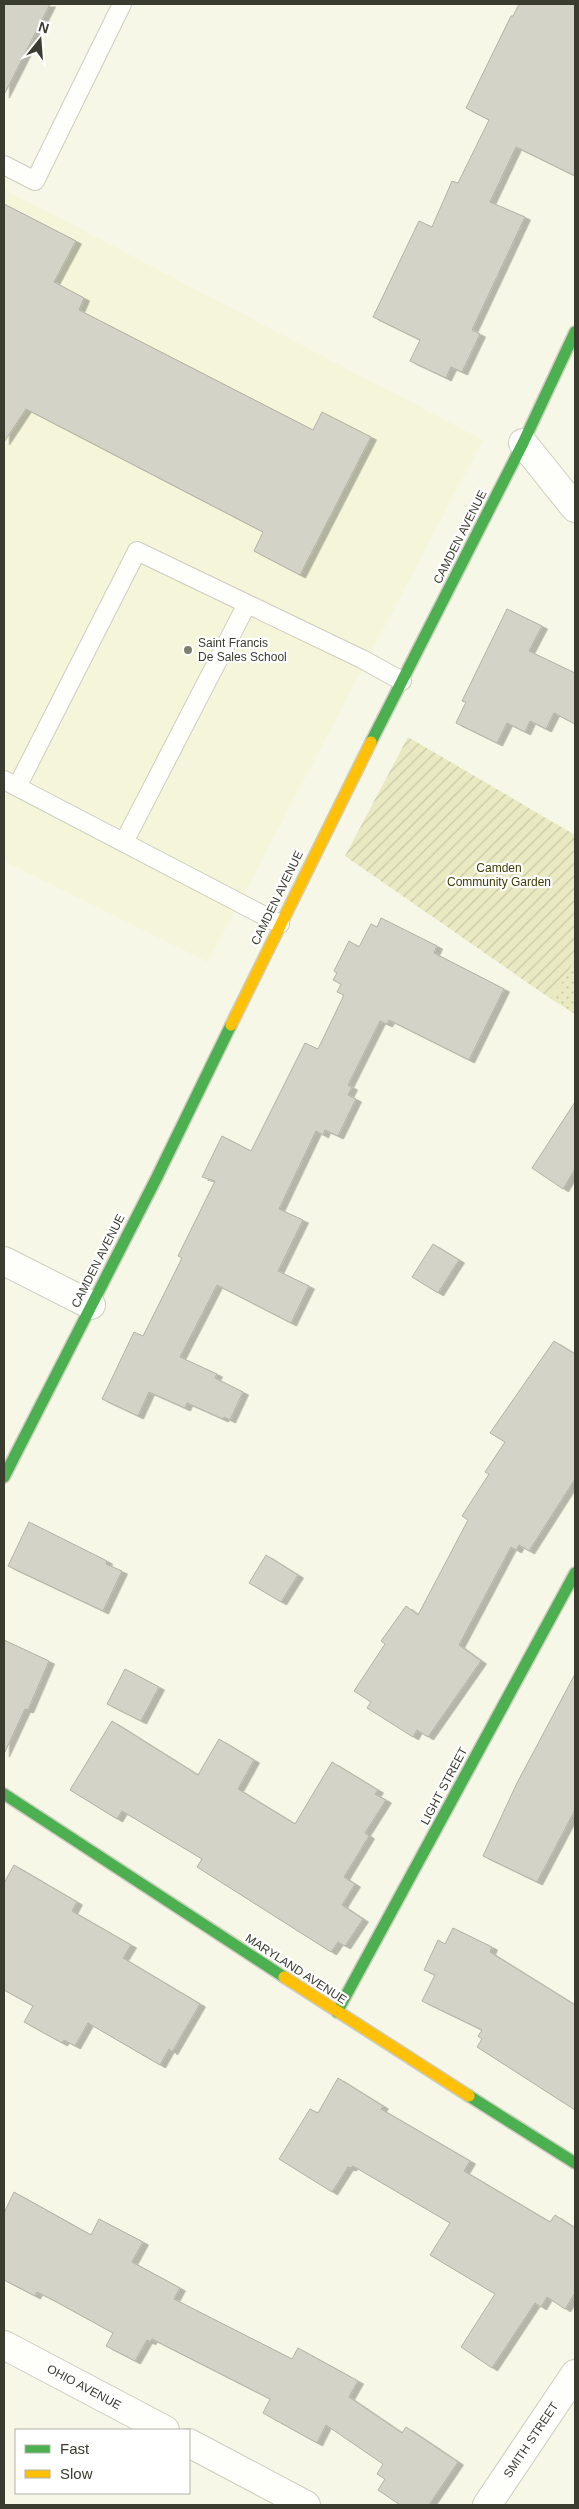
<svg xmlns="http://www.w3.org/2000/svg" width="579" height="2509" font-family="Helvetica,sans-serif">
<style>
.built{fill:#f4f5d9}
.park{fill:url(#park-dots)}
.garden{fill:url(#garden-furrows)}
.building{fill:#d3d4c7;stroke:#b2b2a6;filter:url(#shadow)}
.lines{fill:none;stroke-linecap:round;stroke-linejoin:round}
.lane-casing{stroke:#cdcdc0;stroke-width:20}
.street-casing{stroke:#cdcdc0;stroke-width:30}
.fast-casing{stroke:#cdcdc0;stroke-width:14}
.slow-casing{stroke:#cdcdc0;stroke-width:14}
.lane{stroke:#fefefb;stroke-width:18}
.street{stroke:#fefefb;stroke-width:28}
.fast{stroke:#4caf50;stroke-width:11}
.slow{stroke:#ffc107;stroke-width:11}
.poi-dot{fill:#7d7d70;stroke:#fff;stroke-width:2}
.labels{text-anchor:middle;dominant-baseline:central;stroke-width:4.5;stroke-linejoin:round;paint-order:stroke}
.street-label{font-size:12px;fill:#3b3c30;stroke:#fff}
.poi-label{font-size:12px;fill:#3b3c30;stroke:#fff;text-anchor:start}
.park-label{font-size:12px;fill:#3e3d03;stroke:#fff}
</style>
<defs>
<pattern id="park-dots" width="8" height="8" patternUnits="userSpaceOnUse" patternTransform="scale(1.25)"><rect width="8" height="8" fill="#e9e9c2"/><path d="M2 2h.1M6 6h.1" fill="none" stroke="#c9c9a7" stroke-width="1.8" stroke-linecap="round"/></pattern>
<pattern id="garden-furrows" width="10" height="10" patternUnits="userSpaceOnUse" patternTransform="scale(1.25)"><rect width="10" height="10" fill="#e9e9c2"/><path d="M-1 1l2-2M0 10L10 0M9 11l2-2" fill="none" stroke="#c9c9a7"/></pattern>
<filter id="shadow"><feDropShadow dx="5.5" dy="3" stdDeviation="0" flood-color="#0004"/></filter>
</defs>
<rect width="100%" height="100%" fill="#f7f7e7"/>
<path class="built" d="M 4,189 L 483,440 L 208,962 L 4,861 Z"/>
<path class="park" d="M 575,960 L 575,1014 L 551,999 Z"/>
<path class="garden" d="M 408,737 L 575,835 L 575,960 L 551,999 L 345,856 Z"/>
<path class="building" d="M 4,4 L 50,4 L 4,95 Z
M 519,4 L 575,4 L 575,176 L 516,147 L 490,202 L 525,217 L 472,330 L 480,334 L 462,372 L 451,367 L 446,378 L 410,361 L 420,340 L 373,317 L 419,221 L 432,227 L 452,181 L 458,183 L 489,120 L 466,108 L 511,16 L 513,16 Z
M 4,204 L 76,241 L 54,282 L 84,298 L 79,310 L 313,430 L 322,412 L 371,437 L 300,575 L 254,551 L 263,532 L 26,409 L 4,442 Z
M 507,609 L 542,626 L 529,651 L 575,673 L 575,724 L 554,713 L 546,729 L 530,721 L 525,732 L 507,723 L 497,743 L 456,723 L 466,702 L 462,701 Z
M 381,918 L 437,946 L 434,953 L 504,989 L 469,1060 L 389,1020 L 387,1024 L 380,1021 L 348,1085 L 352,1087 L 348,1095 L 356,1099 L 338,1136 L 325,1130 L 323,1135 L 316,1131 L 279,1209 L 303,1220 L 278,1271 L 309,1286 L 291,1323 L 217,1285 L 180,1357 L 217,1374 L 215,1378 L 243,1392 L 230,1420 L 224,1417 L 223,1419 L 187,1403 L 185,1408 L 149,1392 L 138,1416 L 102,1399 L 134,1332 L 143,1336 L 182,1258 L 178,1256 L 215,1181 L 202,1177 L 222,1136 L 251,1151 L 305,1043 L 318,1049 L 344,995 L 337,992 L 341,984 L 333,980 L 337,973 L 334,971 L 349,941 L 359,947 L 371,924 L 377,927 Z
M 575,1102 L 575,1169 L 563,1189 L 532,1168 Z
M 433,1244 L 459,1260 L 438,1293 L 412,1277 Z
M 554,1341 L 575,1354 L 575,1479 L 529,1551 L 519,1545 L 516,1550 L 511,1547 L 459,1645 L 481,1661 L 428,1737 L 417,1730 L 413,1737 L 367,1708 L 371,1702 L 354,1691 L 385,1644 L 381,1641 L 406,1606 L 418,1615 L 468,1520 L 462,1516 L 489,1474 L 485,1472 L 505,1442 L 490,1433 Z
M 29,1522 L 107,1561 L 106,1564 L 122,1571 L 103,1611 L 8,1566 Z
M 266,1555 L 298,1575 L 281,1602 L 249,1583 Z
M 4,1640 L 49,1661 L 28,1710 L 25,1709 L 4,1754 Z
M 125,1669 L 159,1687 L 141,1721 L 107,1704 Z
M 575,1674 L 575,1810 L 537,1882 L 483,1856 L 517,1783 Z
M 112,1721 L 198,1775 L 219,1739 L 254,1760 L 238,1789 L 295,1824 L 332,1762 L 378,1790 L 375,1794 L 386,1800 L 365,1833 L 369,1836 L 344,1877 L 355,1884 L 342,1905 L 363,1919 L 345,1946 L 338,1942 L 331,1952 L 197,1867 L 202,1859 L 122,1811 L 117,1819 L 70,1790 Z
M 14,1865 L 77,1902 L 72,1911 L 131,1945 L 123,1958 L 200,2004 L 172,2052 L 169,2049 L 160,2065 L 88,2023 L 75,2046 L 64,2040 L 62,2043 L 24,2022 L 33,2006 L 4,1990 L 4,1883 Z
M 453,1928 L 492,1947 L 490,1952 L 575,2005 L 575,2110 L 477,2047 L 482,2039 L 478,2036 L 482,2030 L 422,2001 L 435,1975 L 424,1970 L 438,1940 L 445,1944 Z
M 338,2078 L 383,2106 L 381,2109 L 470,2161 L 464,2171 L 550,2222 L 555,2215 L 575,2228 L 575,2293 L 565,2309 L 547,2297 L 541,2307 L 535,2303 L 492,2368 L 461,2347 L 495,2294 L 430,2255 L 450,2223 L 353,2166 L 351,2168 L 348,2167 L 332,2192 L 279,2159 L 310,2109 L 318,2113 Z
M 14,2192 L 91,2235 L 99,2219 L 143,2242 L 132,2262 L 180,2288 L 174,2299 L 292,2359 L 298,2348 L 358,2381 L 349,2397 L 402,2433 L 406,2427 L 458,2462 L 429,2505 L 400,2505 L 378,2490 L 385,2479 L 377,2474 L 383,2464 L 326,2425 L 317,2443 L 263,2413 L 270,2399 L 152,2339 L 150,2342 L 147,2340 L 135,2361 L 106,2346 L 113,2333 L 53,2300 L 37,2292 L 35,2296 L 4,2280 L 4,2213 Z"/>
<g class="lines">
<g class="lane-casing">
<path id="lane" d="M 4,165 L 35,181 L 122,4
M 4,780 L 280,924
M 17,787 L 137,551 L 362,659 L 402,681
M 124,842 L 247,604"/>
</g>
<g class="street-casing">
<path id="street" d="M 523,443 L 575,508
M 4,1261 L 91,1305
M 4,2345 L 165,2430
M 189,2443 L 306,2505
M 487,2505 L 575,2374"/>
</g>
<g class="fast-casing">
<path id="fast" d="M 371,742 L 523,443 L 575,332
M 4,1477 L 157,1177 L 231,1025
M 4,1794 L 284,1977
M 337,2012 L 575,1573
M 469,2096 L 575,2163"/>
</g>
<g class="slow-casing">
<path id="slow" d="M 231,1025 L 371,742
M 284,1977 L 469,2096"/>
</g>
<use href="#lane" class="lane"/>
<use href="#street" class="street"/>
<use href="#fast" class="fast"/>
<use href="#slow" class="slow"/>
</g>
<circle class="poi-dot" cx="188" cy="650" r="5"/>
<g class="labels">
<g class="street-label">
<text transform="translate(460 537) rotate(-63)">CAMDEN AVENUE</text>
<text transform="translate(277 898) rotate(-64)">CAMDEN AVENUE</text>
<text transform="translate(98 1261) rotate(-63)">CAMDEN AVENUE</text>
<text transform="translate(444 1786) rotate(-62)">LIGHT STREET</text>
<text transform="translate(296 1969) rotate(33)">MARYLAND AVENUE</text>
<text transform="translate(84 2387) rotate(28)">OHIO AVENUE</text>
<text transform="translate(531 2440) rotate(-56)">SMITH STREET</text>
</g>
<g class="poi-label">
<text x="198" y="643">Saint Francis<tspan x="198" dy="14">De Sales School</tspan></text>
</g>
<g class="park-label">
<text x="499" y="868">Camden<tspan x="499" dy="14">Community Garden</tspan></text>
</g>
</g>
<rect width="579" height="2509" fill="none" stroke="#3b3c30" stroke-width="10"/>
<rect x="15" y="2429" width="175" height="65" fill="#ffffff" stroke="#b1b1ac"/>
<rect x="25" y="2445" width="25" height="8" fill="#4caf50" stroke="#b1b1ac"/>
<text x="60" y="2454" font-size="15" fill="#3b3c30">Fast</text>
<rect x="25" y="2470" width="25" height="8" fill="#ffc107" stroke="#b1b1ac"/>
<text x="60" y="2479" font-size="15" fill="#3b3c30">Slow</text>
<g transform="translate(40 40) rotate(17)" stroke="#ffffff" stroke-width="4" paint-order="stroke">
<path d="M0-4L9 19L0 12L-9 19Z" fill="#3b3c30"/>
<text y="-8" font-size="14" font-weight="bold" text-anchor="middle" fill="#3b3c30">N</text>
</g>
</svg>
